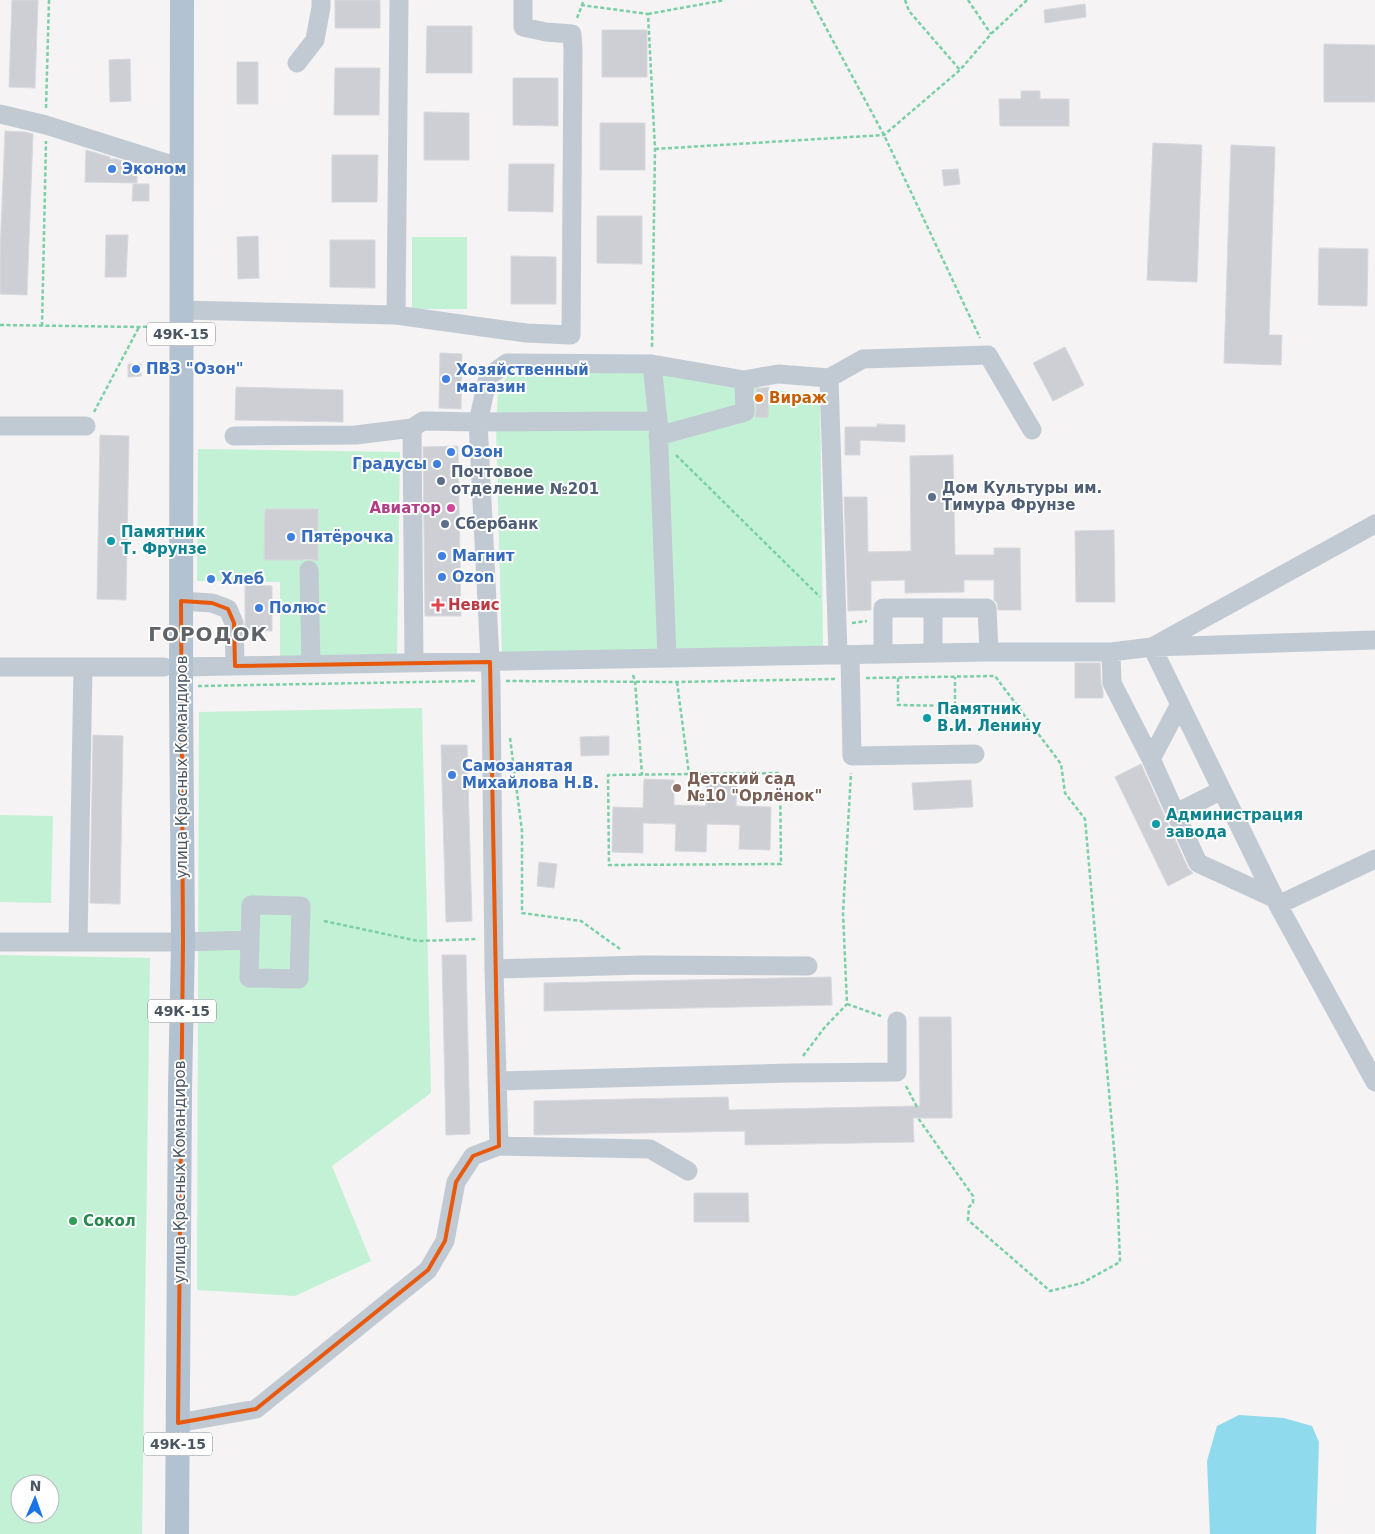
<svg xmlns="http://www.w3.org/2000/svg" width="1375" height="1534" font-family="'DejaVu Sans',sans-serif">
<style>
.green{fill:#c3f1d5;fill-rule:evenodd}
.water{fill:#90daee}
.building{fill:#cdcfd5;stroke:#d7d9de}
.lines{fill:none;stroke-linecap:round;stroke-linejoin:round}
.path{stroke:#7ad0a6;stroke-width:2.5;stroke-dasharray:4 2.5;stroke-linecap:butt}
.minor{stroke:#c1cad2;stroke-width:19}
.major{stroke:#b3c2d1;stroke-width:24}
.marked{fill:none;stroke:#e8590c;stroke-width:4;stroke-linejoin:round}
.shop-dot{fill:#3f7fe0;stroke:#fff;stroke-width:2}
.food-dot{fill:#e8710a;stroke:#fff;stroke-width:2}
.service-dot{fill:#5c6f8a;stroke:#fff;stroke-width:2}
.hotel-dot{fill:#d1479c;stroke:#fff;stroke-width:2}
.culture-dot{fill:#0f9aa8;stroke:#fff;stroke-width:2}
.health-dot{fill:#e0444e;stroke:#fff;stroke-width:2}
.education-dot{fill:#8d6e63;stroke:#fff;stroke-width:2}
.leisure-dot{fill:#2e9e5b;stroke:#fff;stroke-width:2}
.labels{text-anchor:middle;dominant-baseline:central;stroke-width:4;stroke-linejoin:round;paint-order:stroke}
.shield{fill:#fff;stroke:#808990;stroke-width:1}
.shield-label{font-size:14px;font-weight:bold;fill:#4a5661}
.shop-label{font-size:15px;font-weight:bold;fill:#366cbe;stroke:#fff;text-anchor:start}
.food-label{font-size:15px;font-weight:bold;fill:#c56008;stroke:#fff;text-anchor:start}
.service-label{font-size:15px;font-weight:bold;fill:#4e5e75;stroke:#fff;text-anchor:start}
.hotel-label{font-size:15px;font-weight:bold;fill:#b23c85;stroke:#fff;text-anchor:end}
.culture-label{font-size:15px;font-weight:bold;fill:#0d838f;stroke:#fff;text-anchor:start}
.health-label{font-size:15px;font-weight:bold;fill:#be3a42;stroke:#fff;text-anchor:start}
.street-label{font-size:15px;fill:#4a5661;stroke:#fff}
.education-label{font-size:15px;font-weight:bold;fill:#785e54;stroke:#fff;text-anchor:start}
.leisure-label{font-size:15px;font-weight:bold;fill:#27864d;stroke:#fff;text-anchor:start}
.district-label{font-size:20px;font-weight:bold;letter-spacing:1px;fill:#5f6368;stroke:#fff}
</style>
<rect width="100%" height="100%" fill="#f5f3f3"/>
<path class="green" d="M 412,237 L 467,237 L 467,309 L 412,309 Z
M 512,368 L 658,371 L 820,397 L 823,647 L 502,656 L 496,426 L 498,391 Z
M 198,449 L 400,452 L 397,658 L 280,656 L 280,582 L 197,581 Z
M 422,708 L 431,1093 L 332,1166 L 371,1261 L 295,1296 L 197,1290 L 199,712 Z
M 0,815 L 53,816 L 51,903 L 0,902 Z
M 0,955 L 150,958 L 142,1534 L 0,1534 ZM 20,1484 L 50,1484 L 50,1514 L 20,1514 Z"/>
<path class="water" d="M 1239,1415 L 1284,1418 L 1312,1426 L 1319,1442 L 1316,1534 L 1210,1534 L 1207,1461 L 1217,1426 Z"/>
<path class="building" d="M 12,0 L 38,0 L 35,88 L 9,87 Z
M 335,0 L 380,0 L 380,28 L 335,28 Z
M 1085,4 L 1086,17 L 1045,23 L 1044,10 Z
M 427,26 L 472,26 L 472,73 L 426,73 Z
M 602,30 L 647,30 L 647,77 L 602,77 Z
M 1324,44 L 1375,45 L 1375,102 L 1324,102 Z
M 130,59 L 131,101 L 110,102 L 109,60 Z
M 237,62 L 258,62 L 258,104 L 237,104 Z
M 335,68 L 380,68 L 379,115 L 334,115 Z
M 513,78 L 558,78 L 558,126 L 513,125 Z
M 1021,91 L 1040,91 L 1040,99 L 1069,99 L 1069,126 L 1000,126 L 999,99 L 1021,99 Z
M 424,112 L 469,113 L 469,160 L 424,160 Z
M 600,123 L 645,123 L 645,170 L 600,170 Z
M 5,131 L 25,132 L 33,134 L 27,295 L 0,294 L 0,253 Z
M 1153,143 L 1202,145 L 1197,282 L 1147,280 Z
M 1231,145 L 1275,147 L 1269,335 L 1282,335 L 1281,365 L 1224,363 Z
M 86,150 L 110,157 L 110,159 L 116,159 L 137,166 L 137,183 L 85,182 Z
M 332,155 L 378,155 L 377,202 L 332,202 Z
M 509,164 L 554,164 L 553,212 L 508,211 Z
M 958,169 L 960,184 L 944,186 L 942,170 Z
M 133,184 L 149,184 L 149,201 L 132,201 Z
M 597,216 L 642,216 L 642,264 L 597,263 Z
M 106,235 L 128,235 L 126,277 L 105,277 Z
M 258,236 L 259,278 L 238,279 L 237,237 Z
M 330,240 L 375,240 L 375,288 L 330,287 Z
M 1319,248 L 1368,249 L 1367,306 L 1318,305 Z
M 511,256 L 556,257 L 556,304 L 511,304 Z
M 1065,347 L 1084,385 L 1053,401 L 1033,363 Z
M 440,353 L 462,354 L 461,409 L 439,408 Z
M 128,364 L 141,364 L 141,376 L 128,377 Z
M 236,387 L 343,390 L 343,422 L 235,420 Z
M 769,387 L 768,418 L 755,417 L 756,412 L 756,389 Z
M 877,424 L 905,425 L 905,442 L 860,440 L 860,455 L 845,455 L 845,427 L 877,427 Z
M 100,435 L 129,436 L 126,600 L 97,599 Z
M 458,446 L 461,616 L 425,616 L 423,447 Z
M 953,455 L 955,555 L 994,555 L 994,548 L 1020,548 L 1021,610 L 998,610 L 997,603 L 994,600 L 994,580 L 964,580 L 964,592 L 905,593 L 905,580 L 871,581 L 871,610 L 848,611 L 844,497 L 867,497 L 868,552 L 911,551 L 910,456 Z
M 265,509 L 318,509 L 318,561 L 309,559 L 303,560 L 264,560 Z
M 1114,530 L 1115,602 L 1076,602 L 1075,531 Z
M 245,585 L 272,586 L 272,631 L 245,630 Z
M 1075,663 L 1100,663 L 1101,683 L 1103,691 L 1103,698 L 1075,698 Z
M 93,735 L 123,736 L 120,904 L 90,903 Z
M 609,736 L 609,755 L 581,756 L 580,737 Z
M 441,745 L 467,745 L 472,921 L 446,922 Z
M 1141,764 L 1188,868 L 1193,873 L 1168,886 L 1115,777 Z
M 644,779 L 674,780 L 674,805 L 706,806 L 706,779 L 737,780 L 736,806 L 771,807 L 770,850 L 739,849 L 740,825 L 707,824 L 706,852 L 675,851 L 676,824 L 643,823 L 643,853 L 612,852 L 613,807 L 643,808 Z
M 971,780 L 973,807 L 914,810 L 912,783 Z
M 539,862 L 557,864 L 554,888 L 537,886 Z
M 442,955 L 466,955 L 470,1134 L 446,1135 Z
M 831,977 L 832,1005 L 544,1011 L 544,983 Z
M 919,1017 L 951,1017 L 952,1118 L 913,1118 L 914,1142 L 745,1145 L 745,1131 L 534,1135 L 534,1101 L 728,1097 L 729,1110 L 920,1106 Z
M 694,1193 L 748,1193 L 749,1222 L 694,1222 Z"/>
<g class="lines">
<path class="path" d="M 811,0 L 884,135 L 980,338
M 905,0 L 909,11 L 960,70
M 968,0 L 991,34
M 581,5 L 648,14 L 655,149 L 652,348
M 648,14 L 725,0
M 577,18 L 584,0
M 46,108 L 49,0
M 655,149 L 884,135 L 960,70 L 991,34 L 1027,0
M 0,325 L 139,327 L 163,326
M 42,326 L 46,141
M 94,412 L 139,327
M 676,455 L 820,597
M 852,623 L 867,621
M 633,675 L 635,681 L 642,775
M 866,678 L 995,676 L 1061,764 L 1065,793 L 1085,819 L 1117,1183 L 1120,1262 L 1082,1283 L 1050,1291 L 968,1220 L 969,1207 L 973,1203 L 973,1196 L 918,1118
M 898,678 L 898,705 L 955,706 L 955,677
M 506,681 L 677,682 L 835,679
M 677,682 L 689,774
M 198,686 L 475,681
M 510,738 L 522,831 L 522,913 L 581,921 L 620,949
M 780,773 L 781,864 L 609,865 L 608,775 Z
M 324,921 L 418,941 L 478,939
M 847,1004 L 881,1016
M 803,1056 L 825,1027 L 847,1004 L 843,913 L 851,773
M 906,1086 L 917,1107"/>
<path class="minor" d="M 297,63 L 315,40 L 321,7 L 321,0
M 0,114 L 46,125 L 182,168
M 181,310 L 396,315 L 526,333 L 571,335 L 573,50 L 572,34 L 546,32 L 523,27 L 523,0
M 396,315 L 399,0
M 652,364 L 658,421 L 667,658
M 744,380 L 778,374 L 829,378
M 658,421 L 478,422 L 488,377 L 507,363 L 652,364 L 744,380 L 745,412 L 658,436
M 0,426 L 86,426
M 234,436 L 356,435 L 412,428
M 1375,524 L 1152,647 L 1278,905 L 1375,1082
M 309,570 L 311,665
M 181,601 L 212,603 L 228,609 L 234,623 L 235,666
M 1111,652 L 1112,683 L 1151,759 L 1198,863 L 1274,898
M 933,653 L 933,608
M 883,654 L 883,608 L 987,608 L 989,652
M 838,655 L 829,378 L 863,359 L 988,355 L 1032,430
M 850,655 L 852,756 L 975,754
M 0,667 L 164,667
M 181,667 L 989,652 L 1111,652 L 1152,647 L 1375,640
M 1151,759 L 1180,704
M 1176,813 L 1222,790
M 251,905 L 301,906 L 299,979 L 249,978 Z
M 1278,905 L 1375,859
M 0,942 L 183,942 L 250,940
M 78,942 L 83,667
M 494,969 L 643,965 L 808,966
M 497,1081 L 791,1073 L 897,1072 L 897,1021
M 499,1146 L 650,1149 L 688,1171
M 178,1423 L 256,1409 L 428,1270 L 445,1241 L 456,1182 L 473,1156 L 499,1146 L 494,969 L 491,681 L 478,422 L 423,421 L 412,428 L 414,663"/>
<path class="major" d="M 177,1534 L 180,1090 L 183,942 L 181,686 L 182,0"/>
</g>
<path class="marked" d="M 181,601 L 212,603 L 228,609 L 234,623 L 235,666 L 490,662 L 499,1146 L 473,1156 L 456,1182 L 445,1241 L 428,1270 L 256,1409 L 178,1423 L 183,942 Z"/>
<g class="shop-dot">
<circle cx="112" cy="169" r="5"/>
<circle cx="136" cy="369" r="5"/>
<circle cx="446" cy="379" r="5"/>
<circle cx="451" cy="452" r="5"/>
<circle cx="437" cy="464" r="5"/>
<circle cx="291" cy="537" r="5"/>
<circle cx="442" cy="556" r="5"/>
<circle cx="442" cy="577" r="5"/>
<circle cx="211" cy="579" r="5"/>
<circle cx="259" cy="608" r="5"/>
<circle cx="452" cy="775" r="5"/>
</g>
<circle class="food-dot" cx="759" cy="398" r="5"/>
<g class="service-dot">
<circle cx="441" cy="481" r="5"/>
<circle cx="932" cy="497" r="5"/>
<circle cx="445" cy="524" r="5"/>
</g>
<circle class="hotel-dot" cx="451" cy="508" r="5"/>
<g class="culture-dot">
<circle cx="111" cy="541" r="5"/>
<circle cx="927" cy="718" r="5"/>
<circle cx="1156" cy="824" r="5"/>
</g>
<path class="health-dot" d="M435.5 597.5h5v5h5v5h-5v5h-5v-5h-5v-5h5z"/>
<circle class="education-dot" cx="677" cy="788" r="5"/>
<circle class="leisure-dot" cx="73" cy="1221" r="5"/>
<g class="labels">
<g class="shield">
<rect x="147" y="322.5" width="68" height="23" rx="4"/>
<rect x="148" y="999.5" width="68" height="23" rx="4"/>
<rect x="144" y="1432.5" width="68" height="23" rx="4"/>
</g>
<g class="shield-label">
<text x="181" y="334">49К-15</text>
<text x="182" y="1011">49К-15</text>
<text x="178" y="1444">49К-15</text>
</g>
<g class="shop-label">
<text x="122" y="169">Эконом</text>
<text x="146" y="369">ПВЗ "Озон"</text>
<text x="456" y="370">Хозяйственный<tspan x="456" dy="17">магазин</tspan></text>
<text x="461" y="452">Озон</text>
<text x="427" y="464" text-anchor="end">Градусы</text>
<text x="301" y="537">Пятёрочка</text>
<text x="452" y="556">Магнит</text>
<text x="452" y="577">Ozon</text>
<text x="221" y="579">Хлеб</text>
<text x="269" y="608">Полюс</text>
<text x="462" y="766">Самозанятая<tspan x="462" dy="17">Михайлова Н.В.</tspan></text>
</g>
<g class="food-label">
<text x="769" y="398">Вираж</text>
</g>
<g class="service-label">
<text x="451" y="472">Почтовое<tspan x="451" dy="17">отделение №201</tspan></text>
<text x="942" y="488">Дом Культуры им.<tspan x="942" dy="17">Тимура Фрунзе</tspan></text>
<text x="455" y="524">Сбербанк</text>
</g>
<g class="hotel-label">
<text x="441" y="508">Авиатор</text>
</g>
<g class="culture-label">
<text x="121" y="532">Памятник<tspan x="121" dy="17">Т. Фрунзе</tspan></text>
<text x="937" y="709">Памятник<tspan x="937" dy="17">В.И. Ленину</tspan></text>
<text x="1166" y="815">Администрация<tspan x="1166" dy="17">завода</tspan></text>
</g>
<g class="health-label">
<text x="448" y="605">Невис</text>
</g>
<g class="street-label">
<text transform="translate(182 767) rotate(-90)">улица Красных Командиров</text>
<text transform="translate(180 1172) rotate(-90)">улица Красных Командиров</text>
</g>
<g class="education-label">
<text x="687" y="779">Детский сад<tspan x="687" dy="17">№10 "Орлёнок"</tspan></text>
</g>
<g class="leisure-label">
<text x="83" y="1221">Сокол</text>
</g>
<g class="district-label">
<text x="208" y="634">ГОРОДОК</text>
</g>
</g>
<g transform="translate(35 1499) rotate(2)"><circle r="24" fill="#ffffff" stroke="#b7bbc0"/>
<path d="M0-4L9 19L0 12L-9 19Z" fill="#1a73e8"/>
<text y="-8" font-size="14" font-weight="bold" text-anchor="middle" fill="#4a5661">N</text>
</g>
</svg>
